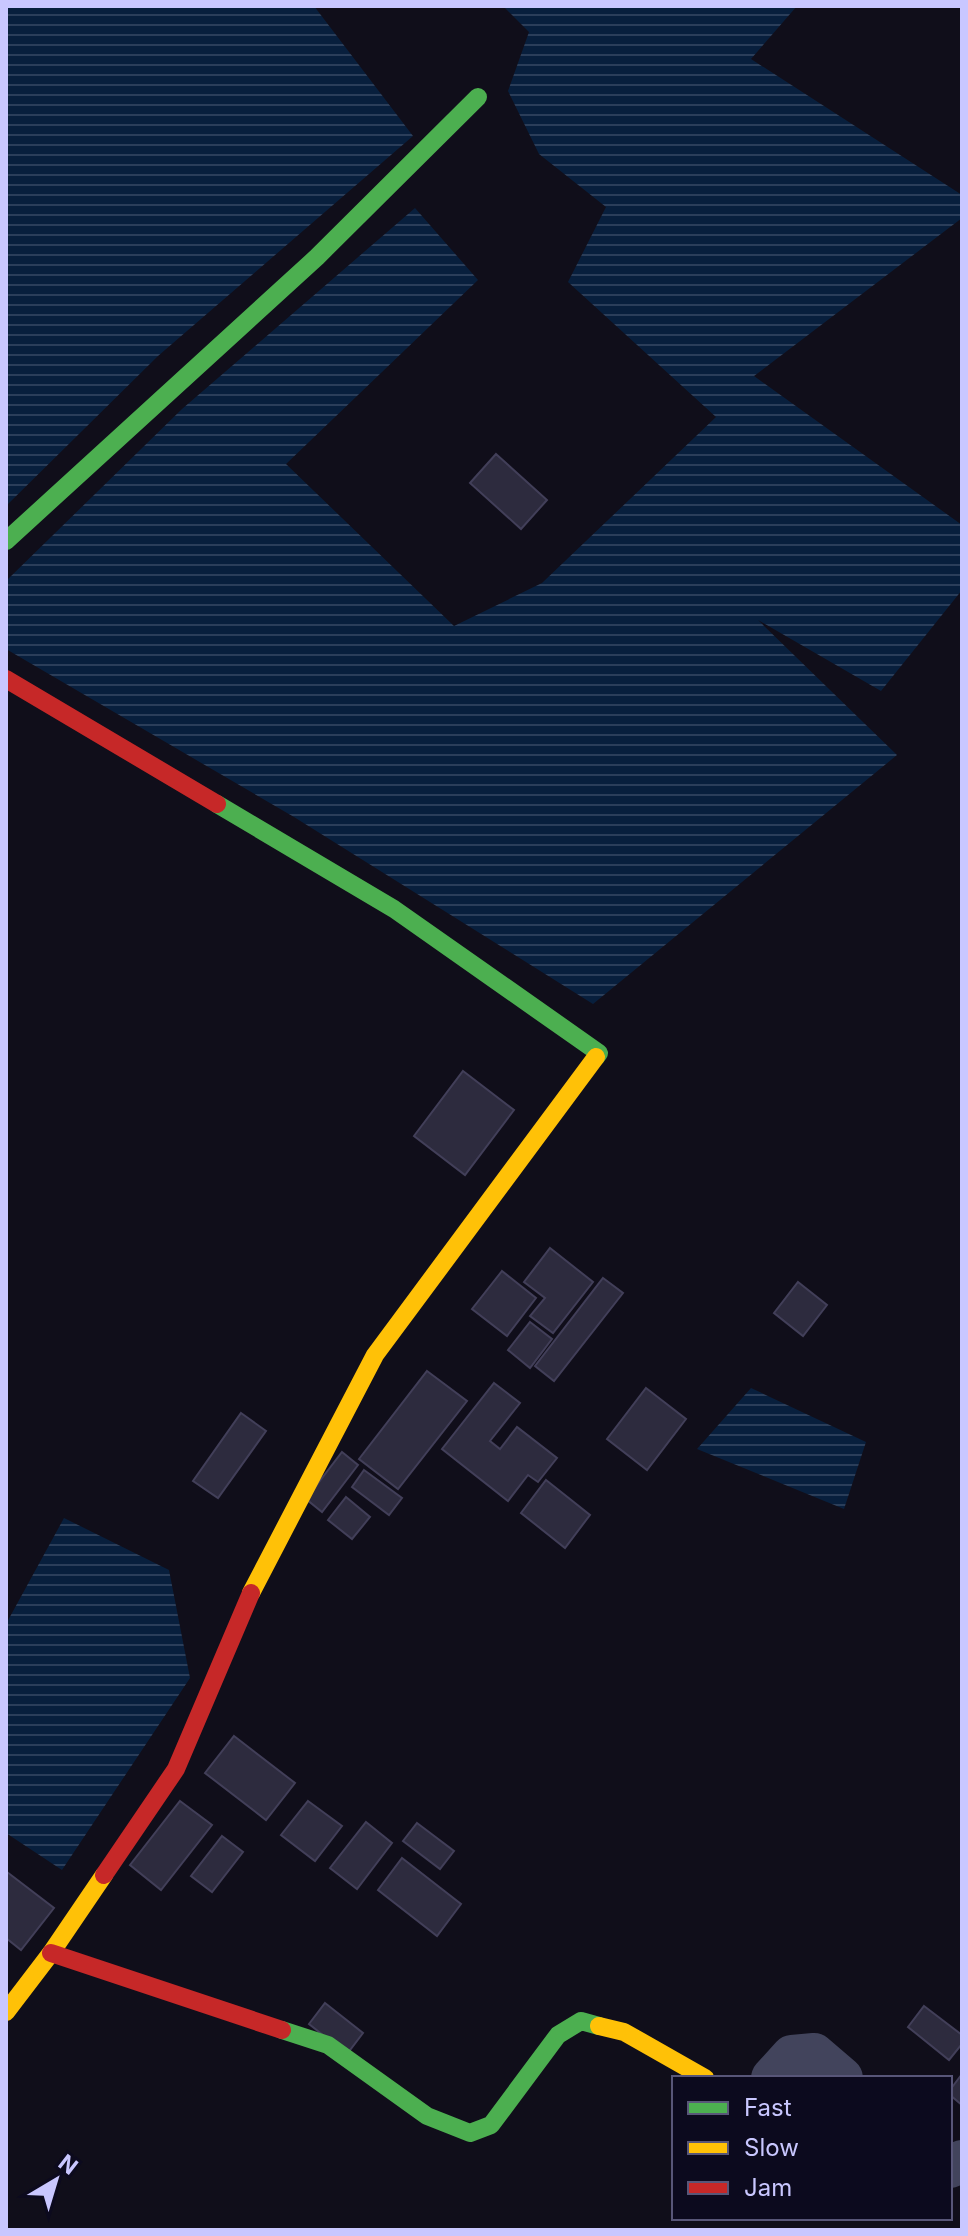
<svg xmlns="http://www.w3.org/2000/svg" width="968" height="2236" font-family="Inter,sans-serif">
<style>
.water{fill:url(#water-rules)}
.building{fill:#2d2b3e;stroke:#423f59;stroke-width:2}
.lines{fill:none;stroke-linecap:round;stroke-linejoin:round}
.street{stroke:#42445c;stroke-width:42}
.fast{stroke:#4caf50;stroke-width:18}
.slow{stroke:#ffc107;stroke-width:18}
.jam{stroke:#c62828;stroke-width:18}
</style>
<defs>
<pattern id="water-rules" width="6" height="5" patternUnits="userSpaceOnUse" patternTransform="scale(2)"><rect width="6" height="5" fill="#081f3d"/><path d="M0 2.5h6" fill="none" stroke="#2b3e5a"/></pattern>
</defs>
<rect width="100%" height="100%" fill="#100e1a"/>
<path class="water" d="M 6,6 L 314,6 L 413,136 L 158,356 L 6,506 Z
M 503,6 L 797,6 L 751,59 L 962,195 L 962,218 L 754,376 L 962,525 L 962,590 L 881,691 L 758,620 L 897,755 L 593,1004 L 294,817 L 6,649 L 6,581 L 182,409 L 415,208 L 478,280 L 286,464 L 454,626 L 542,583 L 716,417 L 568,282 L 606,207 L 539,154 L 508,91 L 529,32 Z
M 751,1388 L 866,1442 L 844,1509 L 697,1449 Z
M 64,1518 L 169,1570 L 190,1678 L 62,1870 L 6,1833 L 6,1624 Z"/>
<path class="building" d="M 496,454 L 547,500 L 521,529 L 470,483 Z
M 463,1071 L 514,1110 L 465,1175 L 414,1136 Z
M 550,1248 L 593,1282 L 553,1333 L 530,1316 L 545,1298 L 524,1282 Z
M 502,1271 L 536,1298 L 507,1336 L 472,1309 Z
M 603,1278 L 623,1293 L 554,1381 L 535,1366 Z
M 798,1282 L 827,1305 L 803,1336 L 774,1313 Z
M 530,1322 L 552,1339 L 530,1368 L 508,1350 Z
M 427,1371 L 467,1401 L 398,1489 L 359,1459 Z
M 494,1383 L 520,1403 L 490,1441 L 500,1449 L 517,1427 L 557,1458 L 538,1482 L 528,1475 L 508,1501 L 442,1449 Z
M 646,1388 L 686,1419 L 647,1470 L 607,1439 Z
M 241,1413 L 266,1431 L 218,1498 L 193,1481 Z
M 342,1452 L 358,1465 L 322,1512 L 306,1499 Z
M 364,1470 L 402,1498 L 389,1515 L 352,1487 Z
M 546,1480 L 590,1515 L 565,1548 L 521,1513 Z
M 346,1497 L 370,1517 L 352,1539 L 328,1520 Z
M 234,1736 L 295,1783 L 266,1820 L 205,1773 Z
M 180,1801 L 212,1825 L 161,1890 L 130,1865 Z
M 308,1801 L 342,1826 L 315,1861 L 281,1835 Z
M 366,1822 L 392,1843 L 357,1889 L 330,1868 Z
M 417,1823 L 454,1851 L 440,1869 L 403,1841 Z
M 222,1836 L 243,1852 L 212,1892 L 191,1876 Z
M 402,1858 L 461,1904 L 437,1936 L 378,1890 Z
M 7,1872 L 54,1908 L 21,1950 L 6,1938 Z
M 325,2003 L 363,2033 L 347,2054 L 309,2024 Z
M 924,2006 L 962,2035 L 962,2044 L 949,2060 L 908,2027 Z
M 962,2074 L 962,2105 L 950,2095 L 950,2090 Z"/>
<g class="lines">
<path class="street" d="M 772,2078 L 792,2056 L 814,2054 L 842,2078
M 950,2167 L 962,2161"/>
<path class="fast" d="M 6,541 L 317,257 L 478,97
M 217,804 L 394,909 L 599,1053 L 596,1057
M 282,2030 L 328,2045 L 427,2116 L 470,2133 L 491,2125 L 558,2035 L 581,2021 L 599,2026"/>
<path class="slow" d="M 251,1593 L 375,1355 L 596,1057
M 6,2012 L 51,1953 L 104,1875
M 599,2026 L 624,2032 L 705,2078"/>
<path class="jam" d="M 6,679 L 217,804
M 104,1875 L 176,1769 L 251,1593
M 51,1953 L 282,2030"/>
</g>
<rect width="968" height="2236" fill="none" stroke="#c9c7ff" stroke-width="16"/>
<rect x="672" y="2076" width="280" height="144" fill="#0c0a1e" stroke="#585678" stroke-width="2"/>
<rect x="688" y="2102" width="40" height="12" fill="#4caf50" stroke="#585678" stroke-width="2"/>
<text x="744" y="2116" font-size="24" fill="#c9c7ff">Fast</text>
<rect x="688" y="2142" width="40" height="12" fill="#ffc107" stroke="#585678" stroke-width="2"/>
<text x="744" y="2156" font-size="24" fill="#c9c7ff">Slow</text>
<rect x="688" y="2182" width="40" height="12" fill="#c62828" stroke="#585678" stroke-width="2"/>
<text x="744" y="2196" font-size="24" fill="#c9c7ff">Jam</text>
<g transform="translate(56 2180) rotate(38)" stroke="#0c0a1e" stroke-width="6" paint-order="stroke">
<path d="M0-6L14 30L0 20L-14 30Z" fill="#c9c7ff"/>
<text y="-12" font-size="22" font-weight="bold" text-anchor="middle" fill="#c9c7ff">N</text>
</g>
</svg>
